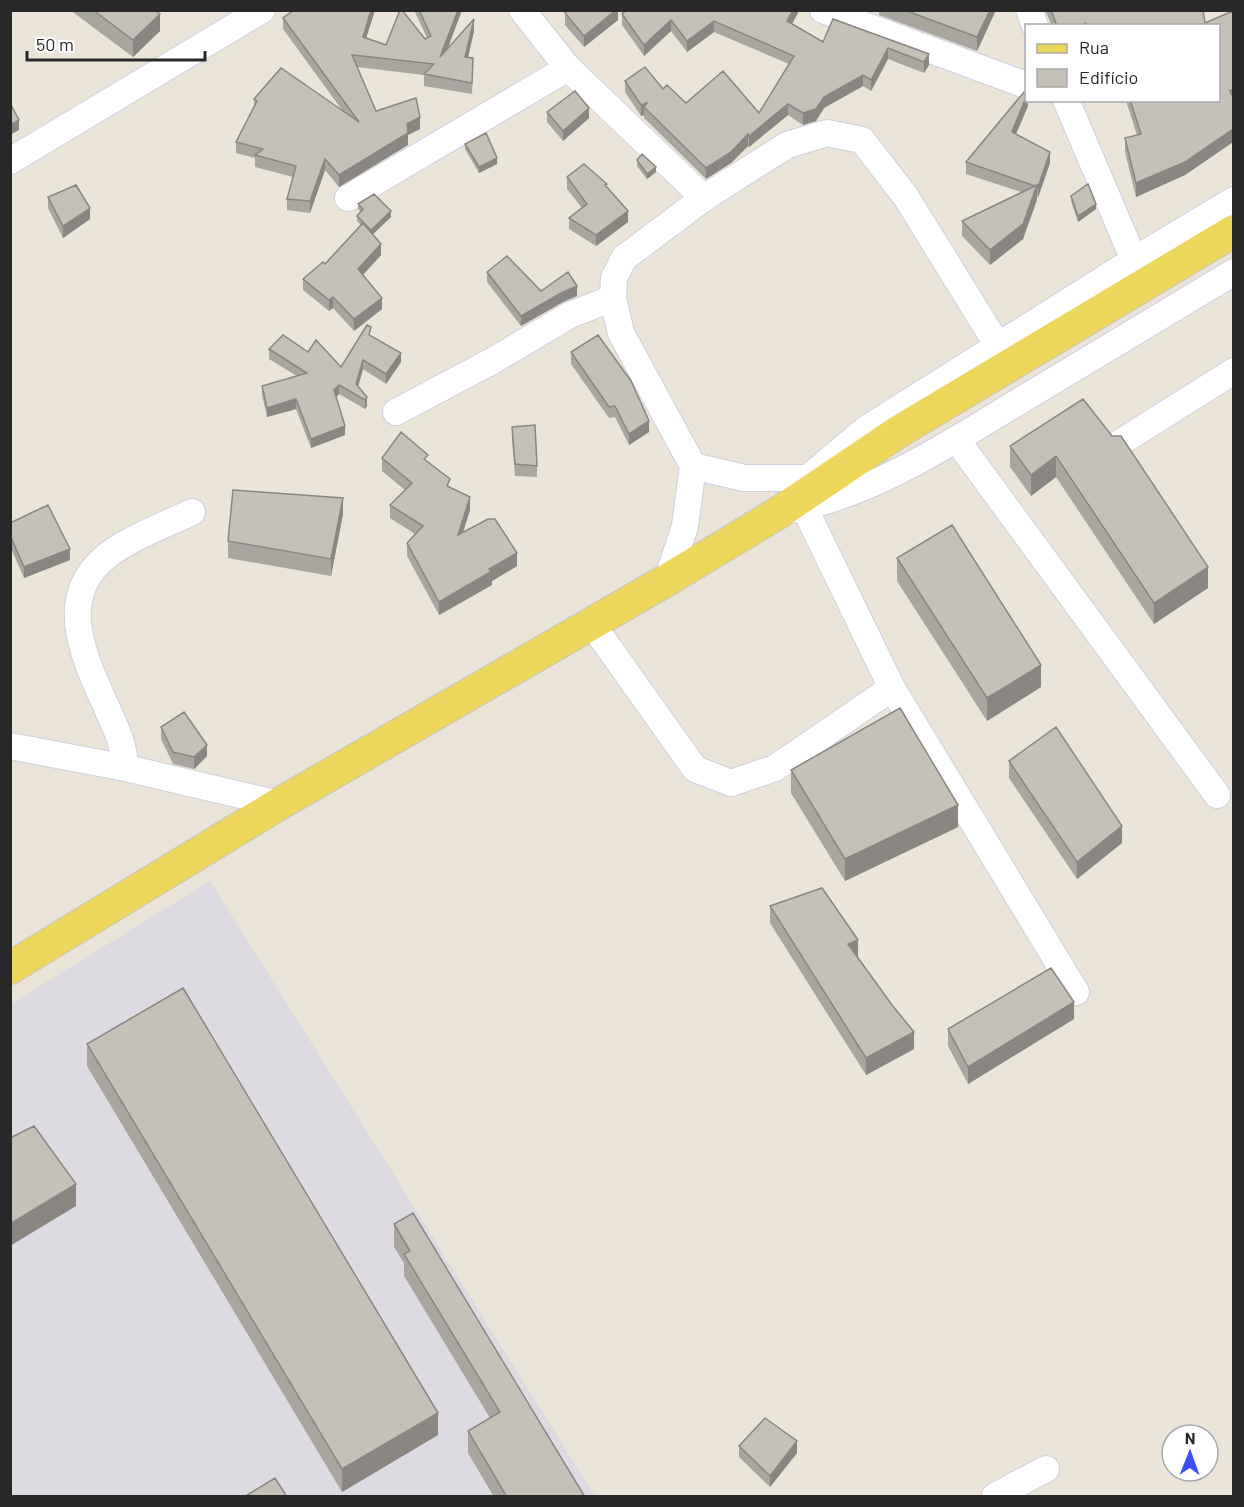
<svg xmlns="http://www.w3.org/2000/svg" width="1244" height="1507" font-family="Barlow,sans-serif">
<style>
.industrial{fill:#dddae2}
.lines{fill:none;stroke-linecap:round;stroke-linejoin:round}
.minor-casing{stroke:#cfd1e1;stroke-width:28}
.major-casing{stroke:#c7c7c7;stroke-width:34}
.minor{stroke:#fff;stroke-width:26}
.major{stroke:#ecd75c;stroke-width:32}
.wall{fill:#a9a69f}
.shaded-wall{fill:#8a8782}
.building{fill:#c5c1b9;stroke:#8a8782;stroke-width:1.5}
</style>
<rect width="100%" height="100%" fill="#eae4d9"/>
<path class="industrial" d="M 210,881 L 595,1496 L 11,1496 L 11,1004 Z"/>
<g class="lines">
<g class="minor-casing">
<path id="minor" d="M 522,10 L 568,68 L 704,198
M 823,10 L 1026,85
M 1029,10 L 1035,26
M 1066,100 L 1134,260
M 10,161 L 262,10
M 348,198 L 568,68
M 396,412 L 494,360 L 570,315 L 613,298
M 956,439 L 1217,795
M 1121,442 L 1234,371
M 693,466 L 744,478 L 806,478
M 803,482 L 866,429 L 1134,260 L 1234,200
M 804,507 L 892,688 L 1076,992
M 790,510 C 876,493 950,443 1023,399 C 1093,357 1163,314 1234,272
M 667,580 L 685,526 L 693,466 L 621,333 L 613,298 L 614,278 L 624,258 L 704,198 L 787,145 L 827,133 L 862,140 L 906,197 L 998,346
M 592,624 L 695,769 L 731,783 L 775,768 L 892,688
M 10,746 L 126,768 L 279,804
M 126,768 C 124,757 123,746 119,736 C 99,684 49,611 100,562 C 121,541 165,525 192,512
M 995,1496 L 1046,1469"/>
</g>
<g class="major-casing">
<path id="major" d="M 10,968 L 279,804 L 667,580 L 778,513 L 898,432 L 1234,231"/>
</g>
<use href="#minor" class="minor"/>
<use href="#major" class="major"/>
</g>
<path class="wall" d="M 70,10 L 154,10 L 160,31 L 133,57 Z
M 375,10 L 366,38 L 386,45 L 425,39 L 427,38 L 414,10 L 462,10 L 448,48 L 474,31 L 468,58 L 473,70 L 472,94 L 424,86 L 424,75 L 357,67 L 376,111 L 420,129 L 408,135 L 408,145 L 339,187 L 325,170 L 310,213 L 287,210 L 287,199 L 293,177 L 255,167 L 255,158 L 236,153 L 236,142 L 254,107 L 254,99 L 342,110 L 283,29 L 283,18 Z
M 618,10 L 618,20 L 584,47 L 565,25 L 565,13 Z
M 798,10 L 798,13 L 792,24 L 823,42 L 833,19 L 929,54 L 929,65 L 924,73 L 888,59 L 871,91 L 863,86 L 824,108 L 816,121 L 803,125 L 788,115 L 749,147 L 748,146 L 731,163 L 706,179 L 644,118 L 644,115 L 641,116 L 625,92 L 625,81 L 663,89 L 686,103 L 759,113 L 789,64 L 714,32 L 687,52 L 671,31 L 644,56 L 622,25 L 622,14 Z
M 879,10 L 996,10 L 977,51 L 879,15 Z
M 1045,10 L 1203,10 L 1205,23 L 1233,11 L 1233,142 L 1185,175 L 1136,197 L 1125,152 L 1125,138 L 1137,135 L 1126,101 L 1120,103 L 1118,100 L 1218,100 L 1218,26 L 1052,26 Z
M 1028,100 L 1028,106 L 1016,134 L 1050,163 L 1037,198 L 1023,239 L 990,265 L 962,236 L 962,221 L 1021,192 L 966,174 L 966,162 Z
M 547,112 L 589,118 L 563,141 L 547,122 Z
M 465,144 L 497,164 L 479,173 L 465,149 Z
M 637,160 L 656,172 L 647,179 L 637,166 Z
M 567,177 L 607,187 L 628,222 L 596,246 L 569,229 L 569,218 L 582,208 L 567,189 Z
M 1071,196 L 1096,209 L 1078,222 L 1071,201 Z
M 48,197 L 90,219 L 63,238 L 48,208 Z
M 358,204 L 391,217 L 373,234 L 381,255 L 363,275 L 382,309 L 354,331 L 333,308 L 329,311 L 303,290 L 303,279 L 325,264 L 361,225 L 357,221 L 357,216 L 361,212 L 358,209 Z
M 487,272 L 541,291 L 577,296 L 563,302 L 521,326 L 487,282 Z
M 371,336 L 401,362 L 386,384 L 363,369 L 358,386 L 367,406 L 365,409 L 339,394 L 336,397 L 345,435 L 311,448 L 296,409 L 267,417 L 262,395 L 262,386 L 297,376 L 269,359 L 269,349 L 308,352 L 341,367 Z
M 571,352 L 649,432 L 629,445 L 615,417 L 609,418 L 571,364 Z
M 512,427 L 537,466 L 537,477 L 515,476 L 512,439 Z
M 1112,436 L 1208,588 L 1154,624 L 1056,477 L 1031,496 L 1010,467 L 1010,446 Z
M 382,458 L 428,462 L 470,510 L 463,532 L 517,566 L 492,581 L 492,585 L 439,615 L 407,556 L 407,543 L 415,534 L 390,518 L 390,505 L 405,490 L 382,471 Z
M 343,514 L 331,576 L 228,558 L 228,541 Z
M 10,523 L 70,560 L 24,578 L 10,546 Z
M 897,558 L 1041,687 L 987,721 L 897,581 Z
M 161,727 L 207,756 L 194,769 L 173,764 L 161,739 Z
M 1009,761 L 1122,843 L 1077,879 L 1009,778 Z
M 791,770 L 958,827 L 845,881 L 791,793 Z
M 770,906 L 858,957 L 857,957 L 914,1049 L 866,1075 L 770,923 Z
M 1074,1019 L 968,1084 L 948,1046 L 948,1029 Z
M 87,1044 L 438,1435 L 342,1492 L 87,1066 Z
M 394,1224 L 585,1497 L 494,1497 L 468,1453 L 468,1431 L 490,1418 L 404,1276 L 404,1263 L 394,1247 Z
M 739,1446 L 797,1453 L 770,1487 L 739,1457 Z"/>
<path class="shaded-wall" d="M 371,10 L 375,10 L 363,48 L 363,37 Z
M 458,10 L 462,10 L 440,68 L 440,57 Z
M 616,10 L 618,10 L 618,20 L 584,47 L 584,36 Z
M 793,10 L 798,10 L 798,13 L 787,32 L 787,21 Z
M 990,10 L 996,10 L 977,51 L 977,37 Z
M 160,14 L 160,31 L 133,57 L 133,40 Z
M 474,19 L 474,31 L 465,69 L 465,57 Z
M 671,20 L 671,31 L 644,56 L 644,45 Z
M 714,21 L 714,32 L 687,52 L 687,41 Z
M 888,48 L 888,59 L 871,91 L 871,80 Z
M 929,54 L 929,65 L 924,73 L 924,62 Z
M 863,75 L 863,86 L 824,108 L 816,121 L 803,125 L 803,113 L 824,97 Z
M 1026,97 L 1028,106 L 1012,143 L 1012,132 Z
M 647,103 L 644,107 L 644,115 L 641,116 L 641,105 Z
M 788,104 L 788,115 L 749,147 L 749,136 Z
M 589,108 L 589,118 L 563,141 L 563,131 Z
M 420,117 L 420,129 L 408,135 L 408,145 L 339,187 L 339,175 L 407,124 Z
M 19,120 L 19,130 L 10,135 L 10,125 Z
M 1233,129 L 1233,142 L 1185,175 L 1136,197 L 1136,183 Z
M 748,134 L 748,146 L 731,163 L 706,179 L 706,168 Z
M 1050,152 L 1050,163 L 1038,198 L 1038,187 Z
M 497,158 L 497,164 L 479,173 L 479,167 Z
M 325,159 L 325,170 L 310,213 L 310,201 Z
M 656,167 L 656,172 L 647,179 L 647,174 Z
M 1037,185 L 1037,200 L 1023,239 L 990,265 L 990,250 Z
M 1096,204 L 1096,209 L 1078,222 L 1078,216 Z
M 90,208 L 90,219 L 63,238 L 63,226 Z
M 391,211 L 391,217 L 371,236 L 371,230 Z
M 628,211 L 628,222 L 596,246 L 596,235 Z
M 381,244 L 381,255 L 358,280 L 358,269 Z
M 577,286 L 577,296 L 563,302 L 521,326 L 521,316 L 563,292 Z
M 333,297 L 333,308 L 329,311 L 329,300 Z
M 382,298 L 382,309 L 354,331 L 354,319 Z
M 401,353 L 401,362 L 386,384 L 386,374 Z
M 363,360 L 363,369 L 356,394 L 356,384 Z
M 339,385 L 339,394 L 334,399 L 334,390 Z
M 367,397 L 367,406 L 365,409 L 365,400 Z
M 296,399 L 296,409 L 267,417 L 267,408 Z
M 649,421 L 649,432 L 629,445 L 629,434 Z
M 345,426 L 345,435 L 311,448 L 311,439 Z
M 1056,456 L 1056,477 L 1031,496 L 1031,475 Z
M 470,497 L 470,510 L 458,548 L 458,535 Z
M 343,498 L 343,514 L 331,576 L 331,559 Z
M 70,549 L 70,560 L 24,578 L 24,567 Z
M 517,553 L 517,566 L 492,581 L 492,585 L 439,615 L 439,602 L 489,569 Z
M 1208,567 L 1208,588 L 1154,624 L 1154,603 Z
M 1041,665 L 1041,687 L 987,721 L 987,698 Z
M 207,745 L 207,756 L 194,769 L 194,757 Z
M 958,805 L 958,827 L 845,881 L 845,859 Z
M 1122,826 L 1122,843 L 1077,879 L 1077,862 Z
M 858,940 L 858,957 L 848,961 L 848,944 Z
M 1074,1002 L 1074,1019 L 968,1084 L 968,1067 Z
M 914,1032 L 914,1049 L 866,1075 L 866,1058 Z
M 76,1184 L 76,1206 L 10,1246 L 10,1224 Z
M 438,1413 L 438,1435 L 342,1492 L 342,1469 Z
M 797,1441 L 797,1453 L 770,1487 L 770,1476 Z"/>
<path class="building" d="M 93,10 L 154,10 L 160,14 L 133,40 Z
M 294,10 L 371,10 L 363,37 L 386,45 L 400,10 L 402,10 L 425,39 L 431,36 L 419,10 L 458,10 L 440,57 L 474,19 L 465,57 L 473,58 L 472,83 L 424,74 L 434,64 L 352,55 L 376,111 L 416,98 L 420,117 L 407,124 L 408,133 L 339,175 L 325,159 L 310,201 L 287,199 L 296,166 L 255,155 L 263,149 L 236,142 L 257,101 L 254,99 L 281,68 L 359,122 L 283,18 Z
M 569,10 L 616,10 L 584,36 L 565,13 Z
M 627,10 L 793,10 L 787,21 L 823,42 L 833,19 L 929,54 L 924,62 L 888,48 L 871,80 L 863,75 L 824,97 L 816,109 L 803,113 L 788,104 L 749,136 L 748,134 L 731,152 L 706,168 L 644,107 L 647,103 L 641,105 L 625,81 L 645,67 L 663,89 L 667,85 L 686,103 L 723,71 L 759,113 L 794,56 L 714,21 L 687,41 L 671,20 L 644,45 L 622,14 Z
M 904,10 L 990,10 L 977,37 Z
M 1051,10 L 1203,10 L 1205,23 L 1233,11 L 1233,89 L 1230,91 L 1233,97 L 1233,129 L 1185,162 L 1136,183 L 1125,138 L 1141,134 L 1130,100 L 1218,100 L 1218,26 L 1087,26 L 1086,23 L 1078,26 L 1057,26 Z
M 575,91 L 589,108 L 563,131 L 547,112 Z
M 1024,92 L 1026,94 L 1026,97 L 1012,132 L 1050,152 L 1038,187 L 1037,186 L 1037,185 L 1035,186 L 966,162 Z
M 10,103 L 19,120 L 10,125 Z
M 486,133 L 497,158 L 479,167 L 465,144 Z
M 642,154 L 656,167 L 647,174 L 637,160 Z
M 584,164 L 607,184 L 605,185 L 628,211 L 596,235 L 569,218 L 587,204 L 567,177 Z
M 1088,184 L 1096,204 L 1078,216 L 1071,196 Z
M 76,185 L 90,208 L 63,226 L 48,197 Z
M 1037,185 L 1023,224 L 990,250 L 962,221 Z
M 374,194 L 391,211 L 371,230 L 357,216 L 363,209 L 358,204 Z
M 363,223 L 381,244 L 358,269 L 382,298 L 354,319 L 333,297 L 329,300 L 303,279 L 323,262 L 325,264 Z
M 507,256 L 541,291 L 568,272 L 577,286 L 563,292 L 521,316 L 487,272 Z
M 367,325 L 371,327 L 369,335 L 401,353 L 386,374 L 363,360 L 356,384 L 367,397 L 365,400 L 339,385 L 334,390 L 345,426 L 311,439 L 296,399 L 267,408 L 262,386 L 307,373 L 269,349 L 283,335 L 308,352 L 316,340 L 341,367 Z
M 598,335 L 631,381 L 649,421 L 629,434 L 615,406 L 609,407 L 571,352 Z
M 1083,399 L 1112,436 L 1121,436 L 1208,567 L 1154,603 L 1056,456 L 1031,475 L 1010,446 Z
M 535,425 L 537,466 L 515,464 L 512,427 Z
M 401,432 L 428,455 L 424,459 L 450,479 L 447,486 L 470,497 L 458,535 L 488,519 L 495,519 L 517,553 L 489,569 L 492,571 L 439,602 L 407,543 L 423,526 L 390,505 L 412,483 L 382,458 Z
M 233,490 L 343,498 L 331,559 L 228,541 Z
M 48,505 L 70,549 L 24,567 L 10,535 L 10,523 Z
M 952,525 L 1041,665 L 987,698 L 897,558 Z
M 900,708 L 958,805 L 845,859 L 791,770 Z
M 184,712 L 207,745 L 194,757 L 173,752 L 161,727 Z
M 1056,727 L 1122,826 L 1077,862 L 1009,761 Z
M 822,888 L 858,940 L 848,944 L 892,1005 L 914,1032 L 866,1058 L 770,906 Z
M 1051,968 L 1074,1002 L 968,1067 L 948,1029 Z
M 183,988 L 438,1413 L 342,1469 L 87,1044 Z
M 34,1126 L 76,1184 L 10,1224 L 10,1138 Z
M 413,1213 L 585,1497 L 507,1497 L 468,1431 L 500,1412 L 404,1254 L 410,1251 L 394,1224 Z
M 765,1418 L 797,1441 L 770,1476 L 739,1446 Z
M 275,1478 L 287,1497 L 244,1497 Z"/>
<rect width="1244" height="1507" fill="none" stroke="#282828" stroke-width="24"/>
<rect x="1025" y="24" width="195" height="78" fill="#ffffff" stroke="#a9a9a9" stroke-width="1.5"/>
<rect x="1037" y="44" width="30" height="9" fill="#ecd75c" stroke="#a9a9a9" stroke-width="1.5"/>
<text x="1079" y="54" font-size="18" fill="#282828">Rua</text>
<rect x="1037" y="69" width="30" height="18" fill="#c5c1b9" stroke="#a9a9a9" stroke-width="1.5"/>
<text x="1079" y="84" font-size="18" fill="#282828">Edifício</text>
<g transform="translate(1190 1453) rotate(1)"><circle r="28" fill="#ffffff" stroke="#a9a9a9" stroke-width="1.5"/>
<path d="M0-4.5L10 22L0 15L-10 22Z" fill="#3c4ef5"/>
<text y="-9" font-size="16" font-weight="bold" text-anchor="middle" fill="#282828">N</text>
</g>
<path d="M27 51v9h178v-9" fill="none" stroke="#282828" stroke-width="3"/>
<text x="36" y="51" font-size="18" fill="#282828" stroke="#ffffff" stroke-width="4.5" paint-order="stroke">50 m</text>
</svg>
